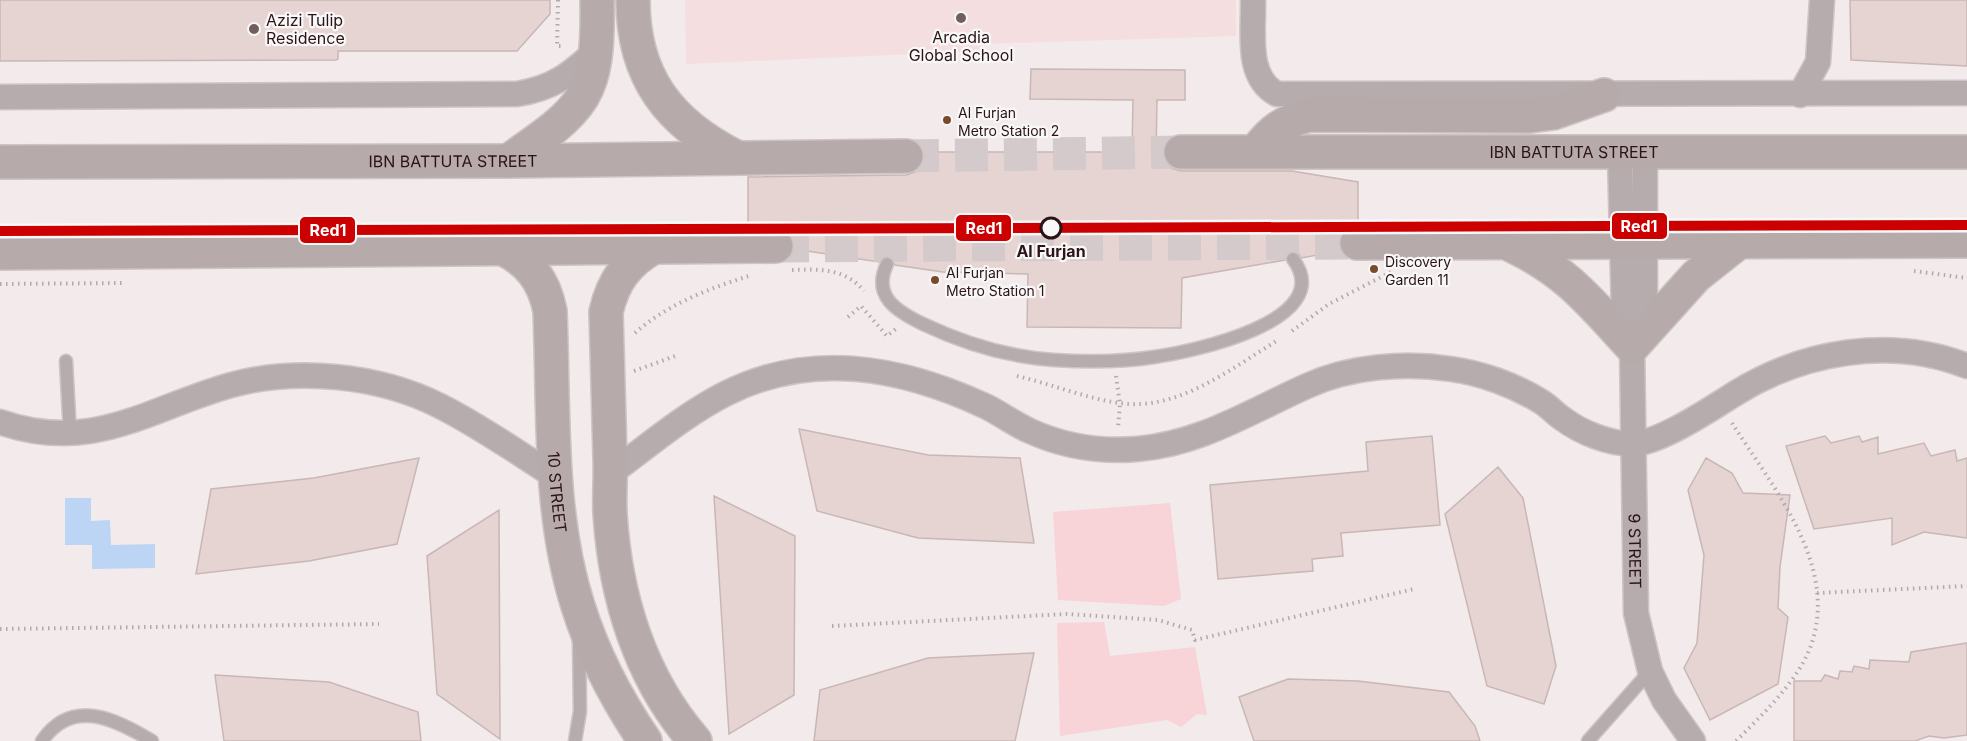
<svg xmlns="http://www.w3.org/2000/svg" width="1967" height="741" font-family="Inter,sans-serif">
<style>
.built{fill:#f5dee0}
.green{fill:#f8d3d7}
.water{fill:#bdd5f4}
.building{fill:#e6d4d2;stroke:#c8b7b5;stroke-width:1.5}
.lines{fill:none;stroke-linecap:round;stroke-linejoin:round}
.secondary-tunnel{stroke:#d4cacb;stroke-width:33;stroke-dasharray:33 16;stroke-linecap:butt}
.lane-casing{stroke:#cec4c5;stroke-width:15}
.street-casing{stroke:#cec4c5;stroke-width:27}
.secondary-casing{stroke:#cec4c5;stroke-width:36}
.path{stroke:#b4a9aa;stroke-width:4;stroke-dasharray:1.5 4.5;stroke-linecap:butt}
.lane{stroke:#b6acad;stroke-width:12}
.street{stroke:#b6acad;stroke-width:24}
.secondary{stroke:#b6aaab;stroke-width:33}
.metro-1-casing{stroke:#f8f8f8;stroke-width:15}
.metro-1{stroke:#c00;stroke-width:10}
.poi-dot{fill:#725e61;stroke:#f8f8f8;stroke-width:2}
.bus-dot{fill:#7a4b2a;stroke:#f8f8f8;stroke-width:2}
.stop-dot{fill:#f8f8f8;stroke:#2d1316;stroke-width:3}
.labels{text-anchor:middle;dominant-baseline:central;stroke-width:4.5;stroke-linejoin:round;paint-order:stroke}
.bus-label{font-size:14px;fill:#2d1316;stroke:#f8f8f8;text-anchor:start}
.poi-label{font-size:16px;fill:#2d1316;stroke:#f8f8f8;text-anchor:start}
.street-label{font-size:16px;fill:#2d1316;stroke:#f8f8f8}
.stop-label{font-size:16px;font-weight:bold;fill:#2d1316;stroke:#f8f8f8}
.line-badge{stroke:#f8f8f8;stroke-width:2}
.badge-label{font-size:16px;text-anchor:middle;font-weight:bold;fill:#fff}
</style>
<rect width="100%" height="100%" fill="#f2eaeb"/>
<path class="built" d="M 685,0 L 1236,0 L 1236,36 L 980,44 L 979,51 L 686,64 Z"/>
<path class="green" d="M 1170,503 L 1181,599 L 1164,606 L 1058,600 L 1053,512 Z
M 1104,622 L 1110,656 L 1195,647 L 1207,715 L 1197,714 L 1181,727 L 1167,720 L 1060,736 L 1057,623 Z"/>
<path class="water" d="M 65,498 L 91,498 L 91,521 L 110,520 L 111,545 L 155,544 L 155,568 L 92,569 L 92,545 L 65,545 Z"/>
<path class="building" d="M 0,0 L 550,0 L 550,14 L 517,51 L 338,51 L 338,59 L 336,60 L 0,61 Z
M 1850,0 L 1967,0 L 1967,66 L 1851,60 Z
M 1031,69 L 1185,70 L 1185,100 L 1157,100 L 1156,152 L 1162,152 L 1165,161 L 1171,168 L 1181,171 L 1292,171 L 1358,182 L 1358,224 L 1348,227 L 1341,233 L 1338,242 L 1340,251 L 1301,258 L 1298,252 L 1290,251 L 1285,260 L 1182,278 L 1181,328 L 1027,327 L 1028,274 L 943,272 L 895,265 L 889,256 L 882,257 L 879,262 L 794,249 L 792,237 L 785,229 L 748,228 L 748,177 L 906,175 L 915,172 L 922,166 L 924,153 L 937,152 L 1132,152 L 1133,100 L 1030,99 Z
M 799,429 L 928,455 L 1020,458 L 1034,543 L 918,538 L 817,511 Z
M 1432,436 L 1440,525 L 1341,533 L 1343,556 L 1312,559 L 1313,571 L 1218,579 L 1210,485 L 1368,471 L 1366,442 Z
M 1825,436 L 1831,443 L 1859,436 L 1862,442 L 1878,437 L 1878,454 L 1924,443 L 1931,456 L 1955,450 L 1957,461 L 1967,458 L 1967,538 L 1924,532 L 1892,545 L 1892,518 L 1814,529 L 1786,446 Z
M 419,458 L 397,544 L 309,561 L 196,574 L 211,489 L 314,478 Z
M 1706,458 L 1732,473 L 1743,493 L 1790,495 L 1780,567 L 1778,608 L 1788,617 L 1778,684 L 1710,720 L 1684,668 L 1697,643 L 1704,555 L 1688,490 Z
M 1498,467 L 1523,498 L 1556,666 L 1544,704 L 1487,686 L 1445,514 Z
M 714,496 L 795,536 L 794,695 L 729,734 Z
M 499,510 L 500,739 L 437,694 L 427,556 Z
M 1967,643 L 1967,735 L 1944,738 L 1929,736 L 1915,741 L 1794,741 L 1794,681 L 1821,681 L 1825,675 L 1838,679 L 1840,671 L 1852,672 L 1854,666 L 1869,669 L 1870,660 L 1909,662 L 1911,652 Z
M 1034,653 L 1015,741 L 814,741 L 820,690 L 928,658 Z
M 215,675 L 329,682 L 418,712 L 421,741 L 224,741 Z
M 1288,679 L 1358,681 L 1449,692 L 1475,726 L 1480,741 L 1254,741 L 1239,697 Z"/>
<g class="lines">
<path class="secondary-tunnel" d="M 906,156 L 1181,152
M 776,246 L 1357,243"/>
<g class="lane-casing">
<path id="lane" d="M 887,264 C 872,296 896,311 923,324 C 963,343 1009,357 1054,360 C 1087,362 1122,362 1154,357 C 1191,352 1339,321 1293,259
M 66,361 L 70,434
M 42,741 C 72,697 115,719 152,741
M 575,741 L 580,711 L 579,640
M 1588,741 L 1650,671"/>
</g>
<g class="street-casing">
<g id="street">
<path d="M 1253,0 C 1254,32 1245,77 1277,94 L 1967,93"/>
<path d="M 1800,95 L 1818,62 L 1822,0"/>
<path d="M 0,97 L 517,94 C 554,88 571,74 598,49"/>
<path id="s1" d="M 1620,154 L 1624,317 L 1632,347 L 1636,613 L 1650,671 L 1664,700 L 1693,741"/>
<path d="M 1636,339 L 1645,316 L 1645,153"/>
<path d="M 0,422 C 92,454 147,409 231,385 C 297,367 379,375 440,406 C 480,426 518,453 556,477"/>
<path d="M 611,473 C 648,446 684,415 725,394 C 811,350 901,367 985,406 C 1000,413 1014,424 1030,431 C 1063,446 1101,452 1137,449 C 1200,444 1251,411 1307,386 C 1350,366 1405,362 1451,369 C 1481,373 1514,385 1540,401 C 1549,406 1555,414 1563,419 C 1582,433 1608,443 1631,444 C 1659,444 1712,408 1736,393 C 1804,351 1891,336 1967,366"/>
</g>
</g>
<g class="secondary-casing">
<g id="secondary">
<path d="M 633,0 C 633,77 669,123 736,157"/>
<path d="M 1256,151 C 1272,130 1284,121 1310,115 L 1530,116 L 1553,113 L 1604,95"/>
<path id="s2" d="M 1181,152 L 1967,152"/>
<path d="M 508,161 C 586,107 599,97 597,0"/>
<path id="s3" d="M 0,162 L 508,161 L 906,156"/>
<path d="M 1357,243 L 1967,241"/>
<path d="M 1511,245 C 1568,272 1590,302 1632,347 L 1696,276 L 1739,242"/>
<path id="s4" d="M 500,247 C 529,261 544,280 550,311 C 554,408 548,513 578,606 C 593,654 617,700 645,741"/>
<path d="M 654,247 C 627,262 613,281 606,312 C 607,360 609,409 610,458 C 611,477 609,495 610,513 C 615,596 640,678 695,741"/>
<path d="M 0,253 L 776,246"/>
</g>
</g>
<path class="path" d="M 558,0 L 557,46 L 564,46
M 792,270 C 819,269 845,268 864,291
M 1914,271 L 1967,278
M 0,284 L 125,283
M 848,317 L 861,306 L 887,336 L 897,328
M 1292,331 L 1329,304 L 1391,272
M 635,333 C 666,305 710,288 749,276
M 634,371 L 678,355
M 1017,376 C 1051,384 1085,398 1119,403 C 1177,412 1232,368 1278,340
M 1116,376 L 1120,404 L 1118,428
M 1732,423 C 1773,488 1841,567 1810,648 C 1797,682 1761,716 1736,741
M 1817,593 L 1967,586
M 832,626 L 1067,614 L 1158,620 L 1192,630 L 1195,640 L 1414,589
M 0,629 L 379,624"/>
<use href="#lane" class="lane"/>
<use href="#street" class="street"/>
<use href="#secondary" class="secondary"/>
<g class="metro-1-casing">
<path id="metro-1" d="M 0,231 L 1967,225"/>
</g>
<use href="#metro-1" class="metro-1"/>
</g>
<g class="poi-dot">
<circle cx="961" cy="18" r="6"/>
<circle cx="254" cy="29" r="6"/>
</g>
<g class="bus-dot">
<circle cx="947" cy="120" r="5"/>
<circle cx="1374" cy="269" r="5"/>
<circle cx="935" cy="280" r="5"/>
</g>
<circle class="stop-dot" cx="1051" cy="228" r="10"/>
<g class="labels">
<g class="bus-label">
<text x="958" y="112">Al Furjan<tspan x="958" dy="18">Metro Station 2</tspan></text>
<text x="1385" y="261">Discovery<tspan x="1385" dy="18">Garden 11</tspan></text>
<text x="946" y="272">Al Furjan<tspan x="946" dy="18">Metro Station 1</tspan></text>
</g>
<g class="poi-label">
<text x="266" y="20">Azizi Tulip<tspan x="266" dy="18">Residence</tspan></text>
<text x="961" y="37" text-anchor="middle">Arcadia<tspan x="961" dy="18">Global School</tspan></text>
</g>
<g class="street-label">
<text stroke="none"><textPath href="#s2" startOffset="393">IBN BATTUTA STREET</textPath></text>
<text stroke="none"><textPath href="#s3" startOffset="453">IBN BATTUTA STREET</textPath></text>
<text stroke="none"><textPath href="#s4" startOffset="266">10 STREET</textPath></text>
<text stroke="none"><textPath href="#s1" startOffset="398">9 STREET</textPath></text>
</g>
<g class="stop-label">
<text x="1051" y="251">Al Furjan</text>
</g>
</g>
<g class="line-badge">
<rect x="1611" y="212" width="57" height="28" rx="6" fill="#c00"/>
<rect x="955" y="214" width="57" height="28" rx="6" fill="#c00"/>
<rect x="299" y="216" width="57" height="28" rx="6" fill="#c00"/>
</g>
<g class="badge-label">
<text x="1639" y="232">Red1</text>
<text x="984" y="234">Red1</text>
<text x="328" y="236">Red1</text>
</g>
</svg>
